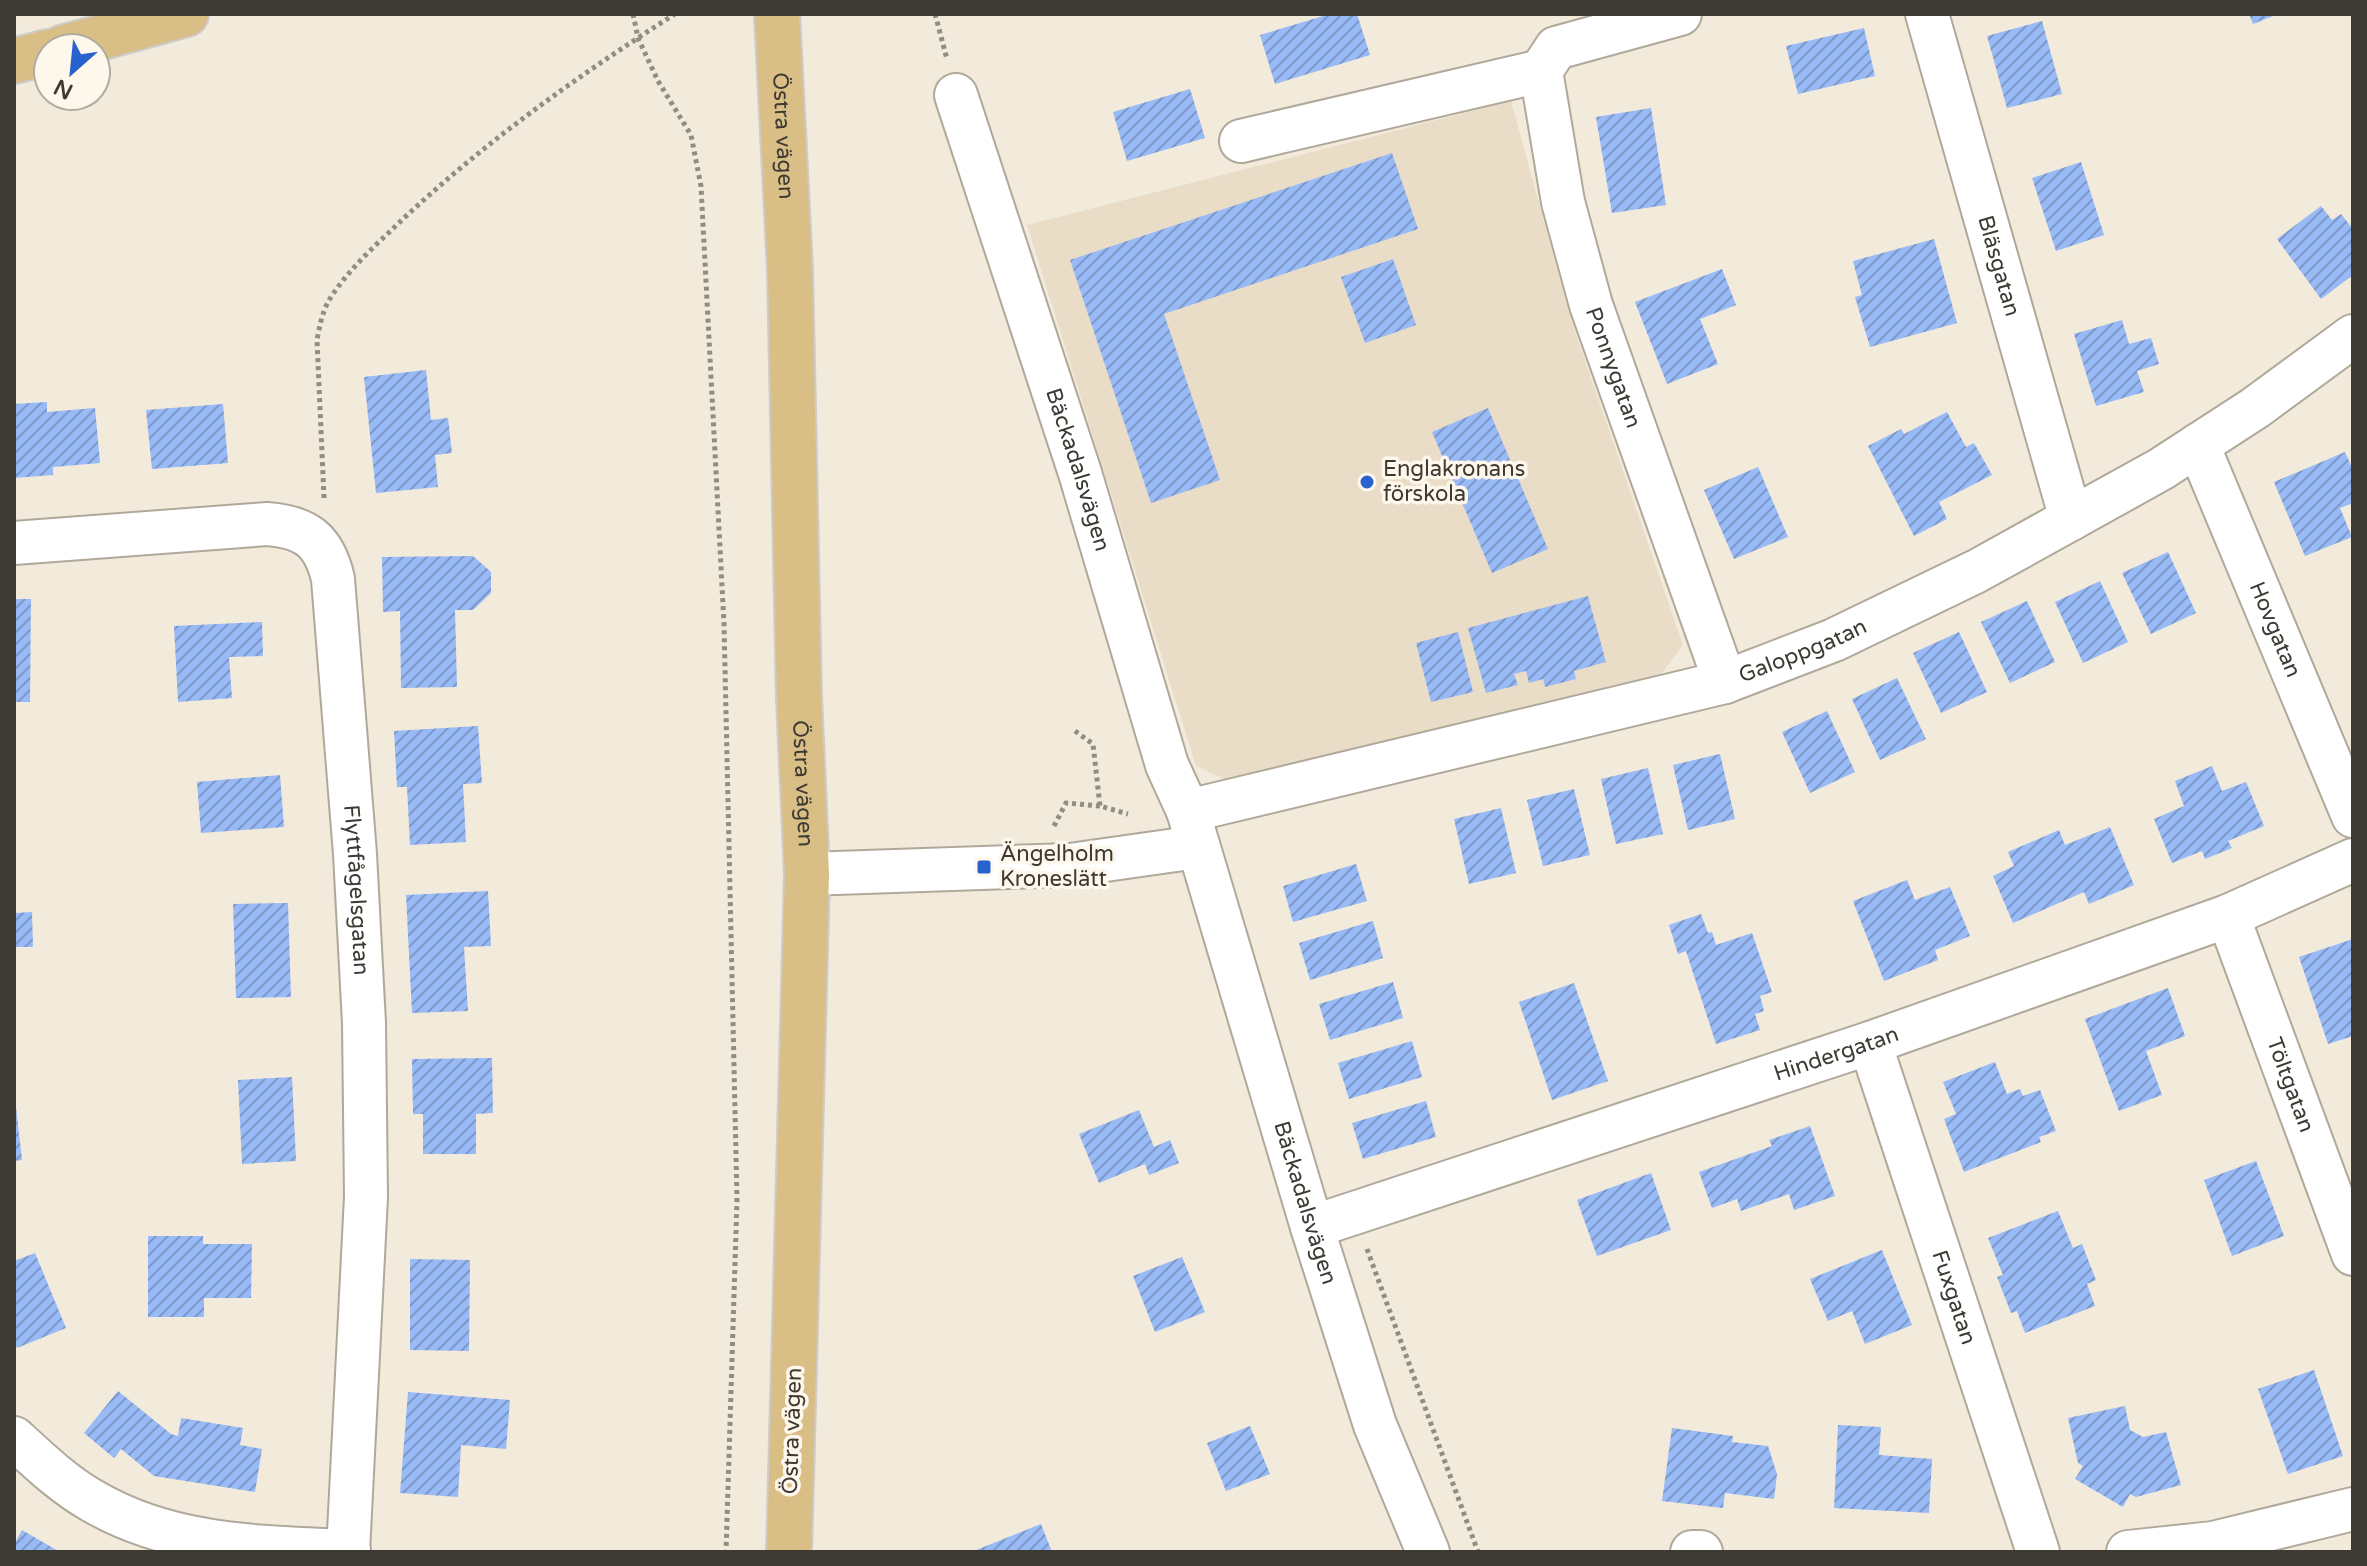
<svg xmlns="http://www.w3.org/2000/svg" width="2367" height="1566" font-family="'Varela Round',sans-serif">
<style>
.built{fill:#eaddc8}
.building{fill:url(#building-hatch)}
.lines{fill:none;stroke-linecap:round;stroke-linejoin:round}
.minor-casing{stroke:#b0a89a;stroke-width:46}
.major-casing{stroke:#cdccca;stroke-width:48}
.path{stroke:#928d83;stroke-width:5;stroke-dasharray:4 4;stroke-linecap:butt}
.minor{stroke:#fff;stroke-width:42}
.major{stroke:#d9be86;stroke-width:44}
.poi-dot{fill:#2762cf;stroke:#fef7eb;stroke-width:3}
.labels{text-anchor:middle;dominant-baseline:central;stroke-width:7;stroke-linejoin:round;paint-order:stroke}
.street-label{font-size:22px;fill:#3d3a34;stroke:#fef7eb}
.poi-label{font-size:22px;fill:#3d3a34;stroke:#fef7eb;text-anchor:start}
</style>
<defs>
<pattern id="building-hatch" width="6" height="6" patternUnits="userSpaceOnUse" patternTransform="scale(2)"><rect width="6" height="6" fill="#98baf6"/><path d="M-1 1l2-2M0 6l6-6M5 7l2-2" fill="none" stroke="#7d98c8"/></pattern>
</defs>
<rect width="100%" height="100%" fill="#f2eadb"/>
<path class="built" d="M 1511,101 L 1571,320 L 1683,645 L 1654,683 L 1232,783 L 1196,766 L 1027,225 Z"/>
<path class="building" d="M 1330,14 L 1357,14 L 1370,55 L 1275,84 L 1260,35 Z
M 2249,14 L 2278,14 L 2253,24 Z
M 2042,21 L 2062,94 L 2007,108 L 1987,36 Z
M 1864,28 L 1875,76 L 1798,94 L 1786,46 Z
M 1190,89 L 1205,138 L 1127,161 L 1113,112 Z
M 1651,108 L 1666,205 L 1612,213 L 1596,117 Z
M 1392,153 L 1418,229 L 1164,314 L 1220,480 L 1151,503 L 1070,260 Z
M 2081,162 L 2104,235 L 2056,251 L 2032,178 Z
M 2321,206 L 2332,220 L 2341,214 L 2353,229 L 2353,275 L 2321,299 L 2277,239 Z
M 1934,239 L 1957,323 L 1870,347 L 1855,297 L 1862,295 L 1853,261 Z
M 1393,259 L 1416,325 L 1365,343 L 1341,277 Z
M 1722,269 L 1736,305 L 1700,319 L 1718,364 L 1667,384 L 1635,302 Z
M 2122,320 L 2129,344 L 2151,338 L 2159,364 L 2137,371 L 2144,392 L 2096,406 L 2074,334 Z
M 426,370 L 431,420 L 448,418 L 452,453 L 435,455 L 438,487 L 376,493 L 364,377 Z
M 47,402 L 47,412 L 95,408 L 100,463 L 53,467 L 53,475 L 14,478 L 14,404 Z
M 223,404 L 228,463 L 152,469 L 146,410 Z
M 1488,408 L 1548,549 L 1492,573 L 1432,432 Z
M 1947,412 L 1966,447 L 1974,443 L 1992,475 L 1939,502 L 1947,519 L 1914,536 L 1868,446 L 1901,429 L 1904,434 Z
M 2345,452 L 2353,470 L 2353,503 L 2340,508 L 2352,537 L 2305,556 L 2274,482 Z
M 1758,467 L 1788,537 L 1734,559 L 1704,490 Z
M 2168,552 L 2196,613 L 2151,634 L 2122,573 Z
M 473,556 L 491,572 L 491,593 L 473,610 L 455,610 L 457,687 L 401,688 L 400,611 L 383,612 L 382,557 Z
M 2100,581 L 2128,642 L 2083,663 L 2055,602 Z
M 1588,596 L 1606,662 L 1574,671 L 1576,679 L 1545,687 L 1543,679 L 1529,683 L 1526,671 L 1514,674 L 1518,685 L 1486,693 L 1468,628 Z
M 14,599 L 31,599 L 30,702 L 14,702 Z
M 2027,601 L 2055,662 L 2010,683 L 1981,622 Z
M 262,622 L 263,656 L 229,657 L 232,698 L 178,702 L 174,626 Z
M 1458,632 L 1473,692 L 1431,702 L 1416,643 Z
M 1959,632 L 1987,692 L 1941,713 L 1913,653 Z
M 1897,678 L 1926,739 L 1880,760 L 1852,699 Z
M 1827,711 L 1855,772 L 1810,793 L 1782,732 Z
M 478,726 L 482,783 L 463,784 L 466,842 L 410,845 L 407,787 L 397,787 L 394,731 Z
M 1720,754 L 1735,819 L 1688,830 L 1673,765 Z
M 2212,766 L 2222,791 L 2246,782 L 2264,826 L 2228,841 L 2232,848 L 2205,859 L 2202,851 L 2172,863 L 2154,819 L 2184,806 L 2175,781 Z
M 1648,768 L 1663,834 L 1616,844 L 1601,779 Z
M 280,775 L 284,827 L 201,833 L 197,782 Z
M 1574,789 L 1590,855 L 1543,866 L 1527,800 Z
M 1501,808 L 1516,873 L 1469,884 L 1454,819 Z
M 2110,827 L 2134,885 L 2089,904 L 2084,892 L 2013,923 L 1993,876 L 2014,866 L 2008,852 L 2059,830 L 2065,845 Z
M 1356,864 L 1367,901 L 1293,922 L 1283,886 Z
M 1907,880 L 1915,900 L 1950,887 L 1970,936 L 1935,950 L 1938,960 L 1884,981 L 1853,901 Z
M 488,891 L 491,946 L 464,947 L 468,1011 L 412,1013 L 406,895 Z
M 288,903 L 291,997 L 236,998 L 233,904 Z
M 32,912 L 33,947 L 14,947 L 14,913 Z
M 1701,914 L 1708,933 L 1712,932 L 1716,945 L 1752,933 L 1772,992 L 1760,996 L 1764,1011 L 1755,1014 L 1760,1030 L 1716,1044 L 1686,951 L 1678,954 L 1669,925 Z
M 1373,921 L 1383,958 L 1310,980 L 1299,943 Z
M 2353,939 L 2353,1036 L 2328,1044 L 2299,957 Z
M 1393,982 L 1403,1018 L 1330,1040 L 1319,1004 Z
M 1574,983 L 1608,1081 L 1552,1100 L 1519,1002 Z
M 2168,988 L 2185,1036 L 2146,1051 L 2162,1095 L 2119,1111 L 2085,1019 Z
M 1412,1041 L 1422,1077 L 1349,1099 L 1338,1063 Z
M 492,1058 L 493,1113 L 476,1114 L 476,1154 L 423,1154 L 423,1114 L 413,1114 L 412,1059 Z
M 1995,1062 L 2007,1094 L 2020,1089 L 2023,1096 L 2040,1090 L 2056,1131 L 2039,1137 L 2041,1142 L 1964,1172 L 1944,1119 L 1956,1114 L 1943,1082 Z
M 292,1077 L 296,1161 L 242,1164 L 238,1080 Z
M 1426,1101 L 1436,1137 L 1363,1159 L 1352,1123 Z
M 14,1107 L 16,1107 L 22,1160 L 14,1161 Z
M 1139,1110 L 1154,1147 L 1170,1140 L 1179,1163 L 1149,1175 L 1145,1164 L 1099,1183 L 1079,1134 Z
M 1810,1126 L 1835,1196 L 1794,1210 L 1789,1194 L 1741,1211 L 1737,1199 L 1712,1208 L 1699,1172 L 1772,1146 L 1769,1140 Z
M 2256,1161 L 2284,1236 L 2232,1256 L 2204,1180 Z
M 1651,1173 L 1671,1230 L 1597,1256 L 1577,1200 Z
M 2058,1211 L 2073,1248 L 2082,1244 L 2096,1280 L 2087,1284 L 2095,1306 L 2025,1333 L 2017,1311 L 2011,1313 L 1997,1277 L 2003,1275 L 1988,1238 Z
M 148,1236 L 203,1236 L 203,1244 L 252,1244 L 251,1298 L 204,1298 L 204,1317 L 148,1317 Z
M 1882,1250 L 1912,1325 L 1865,1344 L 1852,1311 L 1828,1321 L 1810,1279 Z
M 35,1253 L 66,1328 L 17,1348 L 14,1342 L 14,1261 Z
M 1182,1257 L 1205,1312 L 1155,1332 L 1133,1276 Z
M 410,1259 L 470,1260 L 469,1351 L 410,1350 Z
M 2314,1370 L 2343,1456 L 2288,1474 L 2258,1389 Z
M 118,1391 L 171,1434 L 178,1436 L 181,1418 L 243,1428 L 240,1445 L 262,1449 L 255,1492 L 154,1476 L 121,1449 L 114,1458 L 84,1433 Z
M 408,1392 L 510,1400 L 506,1449 L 461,1445 L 458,1497 L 400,1493 Z
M 2125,1406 L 2130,1430 L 2143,1437 L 2166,1432 L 2181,1485 L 2136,1497 L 2130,1494 L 2123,1507 L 2075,1479 L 2083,1466 L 2078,1463 L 2068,1418 Z
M 1838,1425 L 1881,1427 L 1879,1455 L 1932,1459 L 1929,1513 L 1834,1508 Z
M 1250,1426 L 1270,1474 L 1226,1491 L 1207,1443 Z
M 1672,1428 L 1733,1436 L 1732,1442 L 1768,1446 L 1777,1474 L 1774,1499 L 1725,1493 L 1723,1508 L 1662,1501 Z
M 1041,1524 L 1052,1552 L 971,1552 Z
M 22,1530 L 60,1552 L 14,1552 L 14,1545 Z"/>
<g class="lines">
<g class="minor-casing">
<g id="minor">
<path id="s1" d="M 1680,14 L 1556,48 L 1541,71 L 1563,202 L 1591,305 L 1725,682"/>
<path id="s2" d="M 1927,14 L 2071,519"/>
<path id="s3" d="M 956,95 L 1080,473 L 1167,765 L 1188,811 L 1312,1227 L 1375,1425 L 1428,1552"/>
<path d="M 1241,141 L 1541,71"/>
<path id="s4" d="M 2198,445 L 2353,816"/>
<path id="s5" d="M 14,543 L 267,524 C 306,527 324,540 333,579 L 355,854 L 364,1023 L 366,1197 L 348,1552"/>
<path id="s6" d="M 1188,811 L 1725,682 L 1834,640 L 1977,571 L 2161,469 L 2255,408 L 2353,336"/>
<path d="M 807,874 L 1070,865 L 1197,847"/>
<path id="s7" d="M 2228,916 L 2353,1254"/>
<path id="s8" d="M 1870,1043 L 2038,1552"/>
<path id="s9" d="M 1312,1227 L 1870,1043 L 2228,916 L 2353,860"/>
<path d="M 14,1438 C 38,1460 63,1484 91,1500 C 170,1547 259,1547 349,1551"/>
<path d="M 1692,1552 L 1701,1552"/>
<path d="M 2128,1552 L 2213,1543 L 2353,1509"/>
</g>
</g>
<g class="major-casing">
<g id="major">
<path id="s10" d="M 777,14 L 790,270 L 799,698 L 807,874 L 789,1552"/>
<path d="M 62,48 L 186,14"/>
<path d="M 14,61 L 48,52"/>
</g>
</g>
<path class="path" d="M 633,14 L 638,38 L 658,81 L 691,135 L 701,186 L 724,624 L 737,1199 L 726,1552
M 935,14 L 947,59
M 324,498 L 317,340 C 320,324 323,308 333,294 C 351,267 379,242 403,219 C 486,141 579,75 675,14
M 1075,731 L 1093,744 L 1100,806 L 1128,814
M 1054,826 L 1066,803 L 1100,806
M 1367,1249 L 1478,1552"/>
<use href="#minor" class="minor"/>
<use href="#major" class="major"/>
</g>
<g class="poi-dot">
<circle cx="1367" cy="482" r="8"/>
<rect x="976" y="859" width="16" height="16" rx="4"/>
</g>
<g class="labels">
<g class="street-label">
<text stroke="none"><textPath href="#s10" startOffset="122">Östra vägen</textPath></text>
<text stroke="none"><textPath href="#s2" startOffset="262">Bläsgatan</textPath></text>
<text stroke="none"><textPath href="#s1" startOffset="462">Ponnygatan</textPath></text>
<text stroke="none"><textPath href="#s3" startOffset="394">Bäckadalsvägen</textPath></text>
<text stroke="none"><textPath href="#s4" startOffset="200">Hovgatan</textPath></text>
<text stroke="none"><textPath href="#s6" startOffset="636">Galoppgatan</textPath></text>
<text stroke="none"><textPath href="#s10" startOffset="770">Östra vägen</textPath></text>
<text stroke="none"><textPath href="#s5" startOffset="660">Flyttfågelsgatan</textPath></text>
<text stroke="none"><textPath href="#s9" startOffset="552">Hindergatan</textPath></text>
<text stroke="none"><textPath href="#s7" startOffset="180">Töltgatan</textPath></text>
<text stroke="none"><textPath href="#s3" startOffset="1162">Bäckadalsvägen</textPath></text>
<text stroke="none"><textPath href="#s8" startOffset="268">Fuxgatan</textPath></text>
<text transform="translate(792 1431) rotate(-88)">Östra vägen</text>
</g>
<g class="poi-label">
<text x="1383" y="469">Englakronans<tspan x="1383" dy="25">förskola</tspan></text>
<text x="1000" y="854">Ängelholm<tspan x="1000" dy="25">Kroneslätt</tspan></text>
</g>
</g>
<rect width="2367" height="1566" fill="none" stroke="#3d3a34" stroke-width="32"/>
<g transform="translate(72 72) rotate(207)"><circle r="38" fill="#fef7eb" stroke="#b1aba2" stroke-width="2"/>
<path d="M0-6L14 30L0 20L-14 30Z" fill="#2762cf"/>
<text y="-12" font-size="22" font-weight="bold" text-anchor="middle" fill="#3d3a34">N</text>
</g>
</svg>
